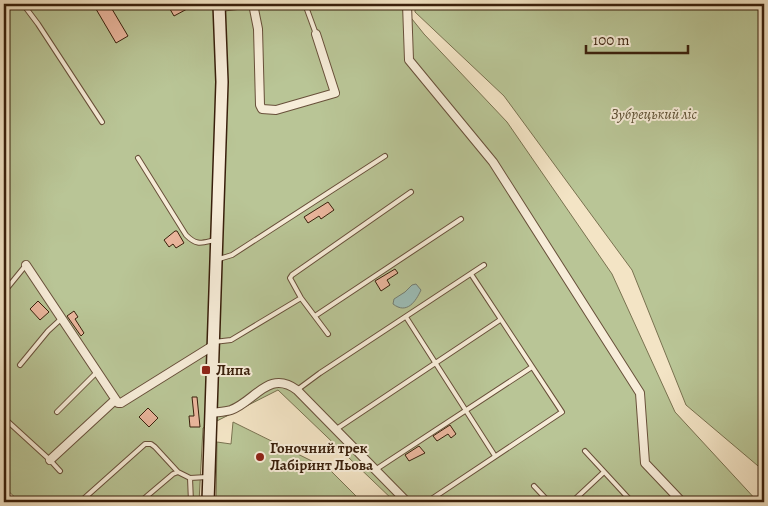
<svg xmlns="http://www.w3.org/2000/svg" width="768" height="506" font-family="Alegreya,serif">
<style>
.green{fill:#b9c596;stroke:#797250}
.water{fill:#9cbeb8;stroke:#747e73}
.building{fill:#eab69d;stroke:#391f0b}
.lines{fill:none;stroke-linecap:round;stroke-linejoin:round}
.lane-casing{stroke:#68503a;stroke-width:6}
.street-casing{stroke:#68503a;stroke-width:10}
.secondary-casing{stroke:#391f0b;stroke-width:14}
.lane{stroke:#f7edd9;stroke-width:4}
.street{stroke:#f7edd9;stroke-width:8}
.secondary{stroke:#f7edd9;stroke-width:11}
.poi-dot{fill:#8f2418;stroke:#f7edd9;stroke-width:2}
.labels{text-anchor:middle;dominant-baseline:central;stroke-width:4;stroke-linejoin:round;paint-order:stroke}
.park-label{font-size:15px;font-style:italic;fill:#5f5135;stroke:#f7edd9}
.poi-label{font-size:15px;font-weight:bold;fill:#391f0b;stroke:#f7edd9;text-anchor:start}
</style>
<rect width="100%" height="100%" fill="#f3e4c5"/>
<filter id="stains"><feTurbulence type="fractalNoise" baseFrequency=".004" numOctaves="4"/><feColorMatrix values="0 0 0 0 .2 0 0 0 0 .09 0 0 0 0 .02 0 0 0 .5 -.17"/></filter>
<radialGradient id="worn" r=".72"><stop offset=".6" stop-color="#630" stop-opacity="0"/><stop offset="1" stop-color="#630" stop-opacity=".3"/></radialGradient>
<path class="green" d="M 4,4 L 400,4 L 424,34 L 507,122 L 612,274 L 675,412 L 758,502 L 395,502 L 278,390 L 203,428 L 199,502 L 20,502 L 4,487 Z
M 415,4 L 764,4 L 764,471 L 686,405 L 632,270 L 504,96 L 415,12 Z
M 233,422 L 330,470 L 362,502 L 216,502 L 217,442 L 231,444 Z"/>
<path class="water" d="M 416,284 L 421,290 C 416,301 407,315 393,304 L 394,299 L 405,292 L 412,285 Z"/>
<path class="building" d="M 93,4 L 109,4 L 128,36 L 116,43 Z
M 167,4 L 184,4 L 187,9 L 174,16 Z
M 328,202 L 334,210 L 321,219 L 319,216 L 308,223 L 304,217 Z
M 175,231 L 177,231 L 184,243 L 176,248 L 173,244 L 169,247 L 164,240 Z
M 395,269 L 398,273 L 387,280 L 390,285 L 381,291 L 375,281 Z
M 38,301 L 49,312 L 40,320 L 30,309 Z
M 74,311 L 78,317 L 75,319 L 84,333 L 81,336 L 67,316 Z
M 192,397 L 197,397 L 200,427 L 190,427 L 189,416 L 194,416 Z
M 148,408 L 158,418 L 149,427 L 139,417 Z
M 450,425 L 456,434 L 451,438 L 448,434 L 437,441 L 433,436 Z
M 419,446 L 425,453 L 409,461 L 405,455 Z"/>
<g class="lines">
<g class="lane-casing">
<path id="lane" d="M 23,4 L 38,24 L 102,122
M 305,4 L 316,34
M 138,158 L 186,235 C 197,246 201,243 215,240
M 219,259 L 232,255 L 385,156
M 4,292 L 26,265
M 315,316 L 461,219
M 406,317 L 495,456
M 328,334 L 301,298 L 290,278 L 292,275 L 411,192
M 214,342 L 231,340 L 301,298
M 20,365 L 48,331 L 61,319
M 297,390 L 320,373 L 484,265
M 57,412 L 97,372
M 4,418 L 50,460 L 60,471
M 335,430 L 500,320
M 585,451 L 632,502
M 375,470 L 532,367
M 190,478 L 191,502
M 534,486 L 549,502
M 80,502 L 145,444 L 151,444 L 155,447 L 178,472
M 140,502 L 173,474 L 178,472 L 190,478 L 207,477
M 427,502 L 562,412 L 471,274
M 572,502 L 604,472"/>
</g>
<g class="street-casing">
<path id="street" d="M 253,4 L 258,29 L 260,105 L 262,109 L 276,110 L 335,93 L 316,34
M 407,4 L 409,60 L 493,162 L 640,393 L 645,463 L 682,502
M 219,7 L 246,4
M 26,265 L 118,403 L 121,403 L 214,345
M 211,413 C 218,412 225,412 231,410 C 255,401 269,369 297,390 L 407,502
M 50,460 L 115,400"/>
</g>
<g class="secondary-casing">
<path id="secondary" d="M 208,502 L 222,82 L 219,4"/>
</g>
<use href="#lane" class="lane"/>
<use href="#street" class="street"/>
<use href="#secondary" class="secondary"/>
</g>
<g class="poi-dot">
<rect x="201" y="365" width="10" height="10" rx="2.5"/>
<circle cx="260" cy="457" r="5"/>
</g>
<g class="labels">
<g class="park-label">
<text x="654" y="114">Зубрецький ліс</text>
</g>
<g class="poi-label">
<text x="216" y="370">Липа</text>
<text x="270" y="448">Гоночний трек<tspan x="270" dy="17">Лабіринт Льова</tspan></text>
</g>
</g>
<rect width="768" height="506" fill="none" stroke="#f3e4c5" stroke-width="20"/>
<rect x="5" y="5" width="758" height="496" fill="none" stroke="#391f0b" stroke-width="2.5"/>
<rect x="10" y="10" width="748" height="486" fill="none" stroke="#391f0b"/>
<path d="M586 45v8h102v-8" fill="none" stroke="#391f0b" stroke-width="2.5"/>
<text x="593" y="45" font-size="15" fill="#391f0b" stroke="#f7edd9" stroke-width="4" paint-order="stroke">100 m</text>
<rect width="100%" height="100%" filter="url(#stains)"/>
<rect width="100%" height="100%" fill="url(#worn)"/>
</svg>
